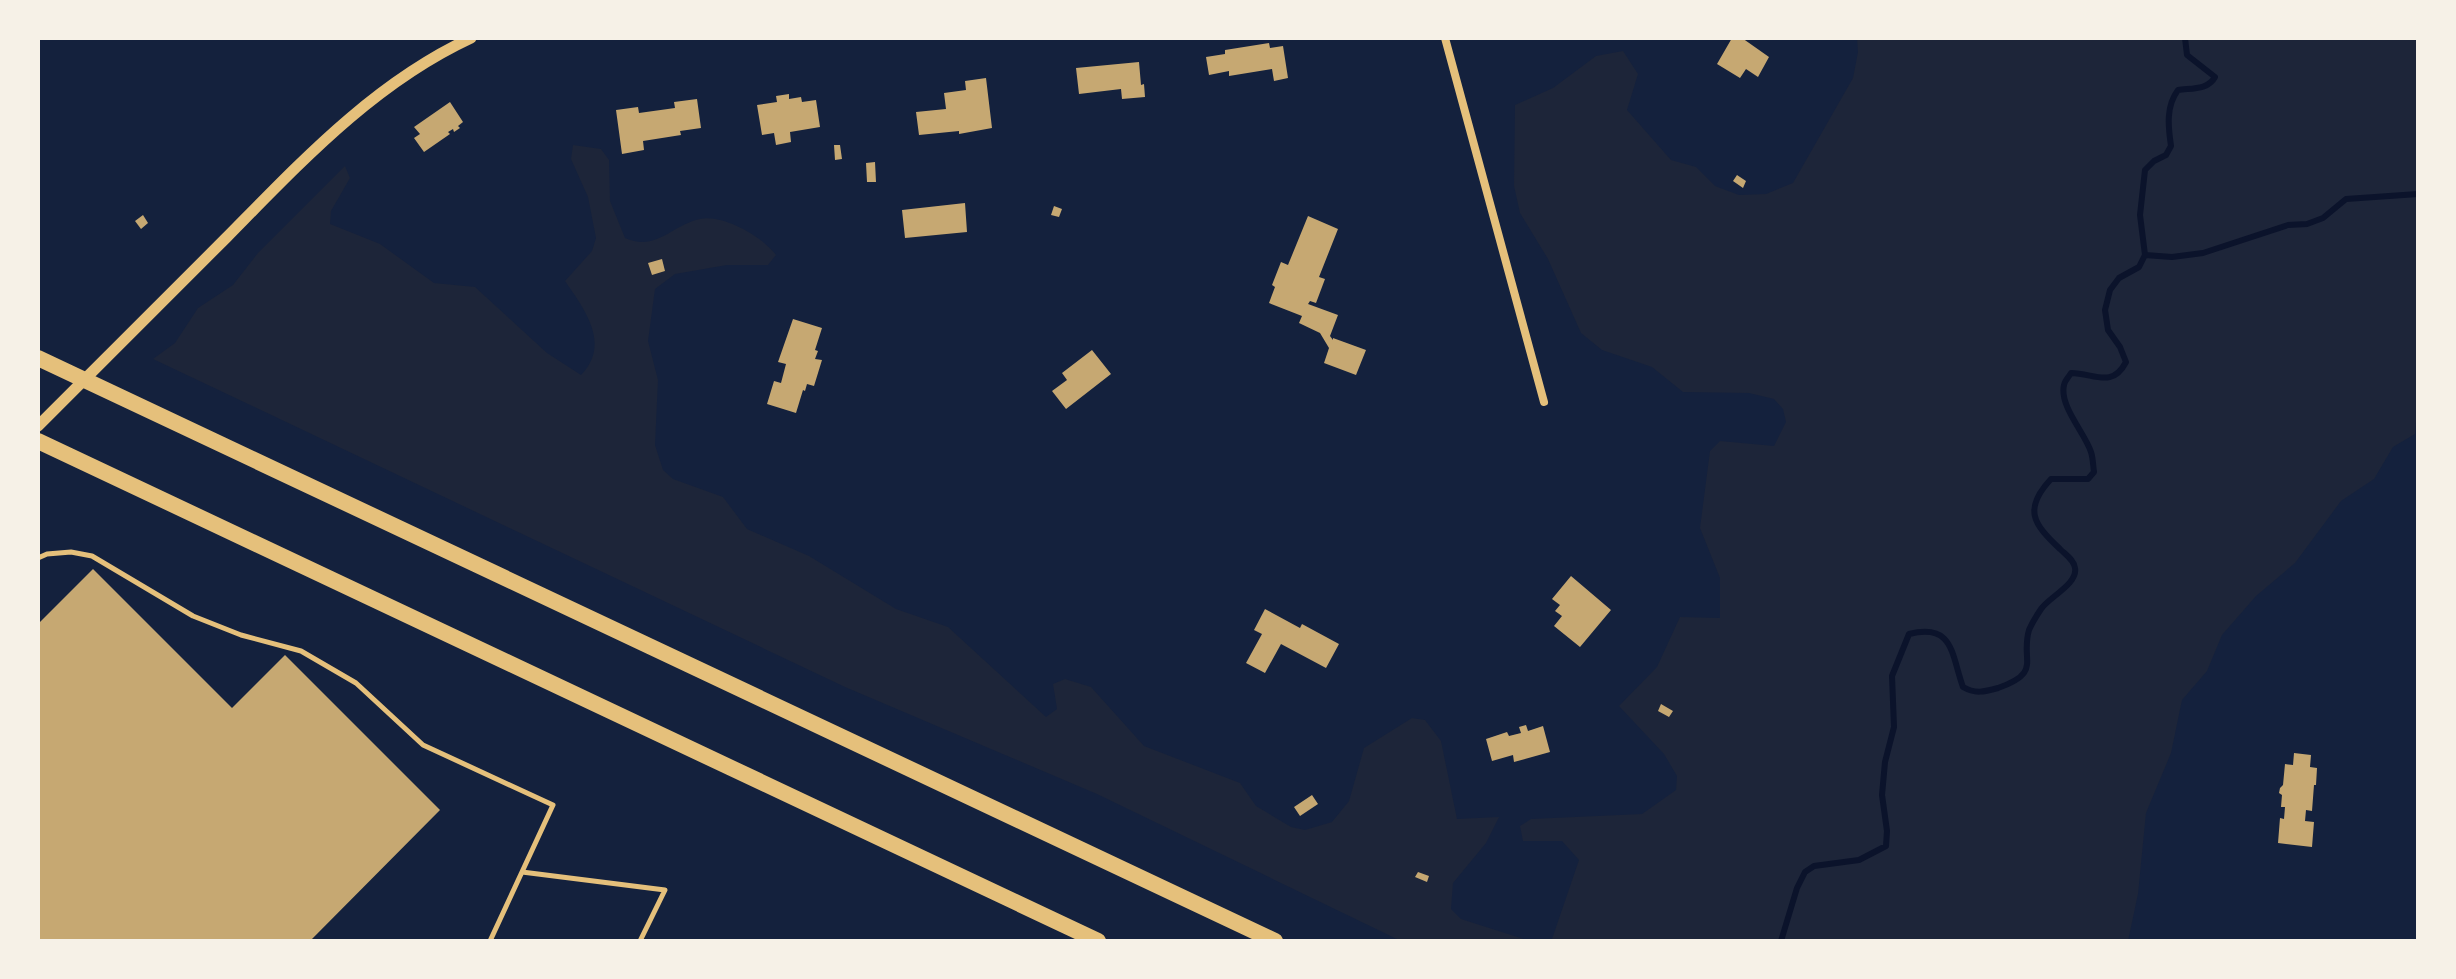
<svg xmlns="http://www.w3.org/2000/svg" width="2456" height="979" font-family="'Playfair Display',serif">
<style>
.green{fill:#1d2539}
.lines{fill:none;stroke-linecap:round;stroke-linejoin:round}
.stream{stroke:#0b132b;stroke-width:6}
.building{fill:#c6a872}
.service{stroke:#e5c07b;stroke-width:5}
.minor{stroke:#e5c07b;stroke-width:8}
.tertiary{stroke:#e5c07b;stroke-width:11}
.motorway{stroke:#e5c07b;stroke-width:16}
</style>
<rect width="100%" height="100%" fill="#14213d"/>
<path class="green" d="M 1857,38 L 2418,38 L 2418,397 L 2415,434 L 2393,447 L 2374,479 L 2341,501 L 2295,563 L 2256,596 L 2222,635 L 2207,671 L 2182,700 L 2171,753 L 2146,813 L 2138,894 L 2128,941 L 1546,941 L 1552,939 L 1579,860 L 1562,841 L 1523,841 L 1520,826 L 1531,819 L 1642,814 L 1676,790 L 1677,776 L 1664,754 L 1619,706 L 1657,667 L 1680,617 L 1720,618 L 1720,578 L 1700,528 L 1710,451 L 1720,441 L 1774,446 L 1786,422 L 1783,409 L 1774,399 L 1749,393 L 1683,392 L 1652,367 L 1602,350 L 1581,333 L 1548,259 L 1520,213 L 1514,186 L 1515,105 L 1553,88 L 1596,56 L 1623,51 L 1638,74 L 1627,110 L 1671,160 L 1696,167 L 1715,186 L 1739,195 L 1766,194 L 1793,183 L 1853,78 L 1858,52 Z
M 573,145 L 601,149 L 609,160 L 610,201 L 625,238 C 656,252 672,225 700,219 C 723,214 763,237 776,255 L 768,265 L 727,265 L 675,274 L 655,289 L 648,341 L 658,380 L 655,445 L 663,470 L 673,479 L 723,497 L 747,529 L 809,556 L 896,609 L 948,627 L 1046,717 L 1057,709 L 1053,684 L 1065,679 L 1091,687 L 1144,746 L 1240,783 L 1256,806 L 1291,827 L 1305,830 L 1332,822 L 1349,801 L 1364,748 L 1412,718 L 1425,720 L 1441,741 L 1457,819 L 1499,817 L 1486,843 L 1453,883 L 1451,909 L 1461,919 L 1530,941 L 1401,941 L 1097,794 L 845,687 L 153,359 L 175,343 L 198,308 L 233,285 L 258,253 L 345,166 L 350,178 L 331,211 L 330,224 L 380,244 L 434,283 L 475,287 L 547,353 L 581,375 C 611,344 585,310 565,281 L 592,251 L 596,238 L 588,197 L 571,159 Z"/>
<g class="lines">
<path class="stream" d="M 2145,255 L 2172,257 L 2203,253 L 2288,225 L 2307,224 L 2323,218 L 2346,199 L 2418,194
M 1781,941 L 1797,888 L 1805,872 L 1814,866 L 1859,860 L 1886,846 L 1887,831 L 1882,795 L 1885,762 L 1894,727 L 1892,676 L 1909,634 C 1954,623 1951,654 1963,687 C 1975,694 1984,692 1998,688 C 2043,672 2020,661 2029,630 C 2032,623 2037,615 2041,609 C 2049,597 2078,584 2075,568 C 2074,560 2066,555 2060,549 C 2033,524 2023,509 2051,479 L 2088,479 L 2094,472 C 2093,465 2093,458 2091,452 C 2085,433 2059,406 2064,385 C 2065,380 2069,377 2071,373 C 2094,373 2112,389 2126,362 L 2120,347 L 2108,330 L 2105,310 L 2110,290 L 2119,278 L 2139,267 L 2145,255 L 2140,215 L 2145,170 L 2154,161 L 2166,155 L 2171,146 C 2168,126 2166,106 2178,90 C 2192,88 2208,90 2215,77 L 2187,55 L 2185,38"/>
</g>
<path class="building" d="M 1732,38 L 1742,38 L 1769,57 L 1758,77 L 1746,69 L 1740,78 L 1717,64 Z
M 1269,43 L 1270,48 L 1283,46 L 1288,78 L 1274,81 L 1272,69 L 1229,76 L 1229,71 L 1209,75 L 1206,57 L 1225,54 L 1225,50 Z
M 1139,62 L 1141,85 L 1144,84 L 1145,97 L 1122,99 L 1121,89 L 1079,94 L 1076,68 Z
M 986,78 L 992,128 L 959,134 L 959,131 L 919,135 L 916,112 L 946,109 L 944,93 L 966,90 L 965,81 Z
M 789,94 L 789,99 L 801,97 L 802,102 L 816,100 L 820,127 L 790,132 L 791,142 L 776,145 L 774,133 L 762,135 L 757,105 L 777,102 L 776,96 Z
M 697,99 L 701,128 L 680,131 L 681,135 L 643,141 L 644,150 L 622,154 L 616,110 L 638,107 L 639,113 L 675,108 L 674,102 Z
M 450,102 L 463,122 L 458,126 L 460,128 L 454,132 L 453,129 L 448,132 L 450,134 L 424,152 L 414,138 L 420,134 L 414,127 Z
M 834,145 L 840,145 L 842,159 L 835,160 Z
M 875,162 L 876,182 L 867,182 L 866,163 Z
M 1737,175 L 1746,181 L 1743,188 L 1733,181 Z
M 965,203 L 967,232 L 905,238 L 902,210 Z
M 1054,206 L 1062,209 L 1059,217 L 1051,215 Z
M 143,215 L 148,223 L 141,229 L 135,221 Z
M 1308,216 L 1338,229 L 1319,277 L 1325,279 L 1316,303 L 1310,301 L 1308,304 L 1338,315 L 1330,336 L 1333,340 L 1333,338 L 1366,350 L 1356,375 L 1324,363 L 1329,348 L 1320,333 L 1299,323 L 1302,316 L 1269,303 L 1275,287 L 1272,285 L 1281,262 L 1288,265 Z
M 662,259 L 665,271 L 652,275 L 648,263 Z
M 793,319 L 822,328 L 815,350 L 818,351 L 815,359 L 822,360 L 814,386 L 807,384 L 805,391 L 803,390 L 796,413 L 767,404 L 774,381 L 781,383 L 786,364 L 778,362 Z
M 1092,350 L 1111,374 L 1066,409 L 1052,391 L 1067,380 L 1062,373 Z
M 93,569 L 232,708 L 285,655 L 440,810 L 310,941 L 38,941 L 38,624 Z
M 1571,576 L 1611,610 L 1580,647 L 1554,626 L 1562,616 L 1555,611 L 1560,605 L 1552,599 Z
M 1265,609 L 1300,628 L 1302,624 L 1339,644 L 1326,668 L 1281,644 L 1265,673 L 1246,663 L 1262,634 L 1254,630 Z
M 1661,704 L 1673,711 L 1669,717 L 1658,711 Z
M 1526,725 L 1528,731 L 1543,726 L 1550,752 L 1514,762 L 1513,755 L 1492,761 L 1486,739 L 1507,732 L 1509,736 L 1521,733 L 1519,727 Z
M 2294,753 L 2311,755 L 2310,767 L 2317,768 L 2316,785 L 2314,785 L 2312,811 L 2306,810 L 2305,821 L 2314,822 L 2312,847 L 2278,843 L 2280,818 L 2284,819 L 2285,807 L 2281,807 L 2282,795 L 2279,793 L 2280,788 L 2283,785 L 2285,764 L 2293,765 Z
M 1312,795 L 1318,804 L 1300,816 L 1294,807 Z
M 1418,872 L 1429,876 L 1427,882 L 1415,877 Z"/>
<g class="lines">
<path class="service" d="M 38,558 L 47,554 L 71,552 L 92,556 L 193,616 L 241,635 L 301,651 L 356,683 L 423,745 L 553,805 L 490,941
M 522,872 L 665,890 L 640,941"/>
<path class="minor" d="M 1445,38 L 1544,402"/>
<path class="tertiary" d="M 38,426 C 101,363 164,300 227,237 C 301,162 374,83 471,38"/>
<path class="motorway" d="M 38,358 L 1275,941
M 38,441 L 1098,941"/>
</g>
<rect width="2456" height="979" fill="none" stroke="#f6f1e7" stroke-width="80"/>
</svg>
